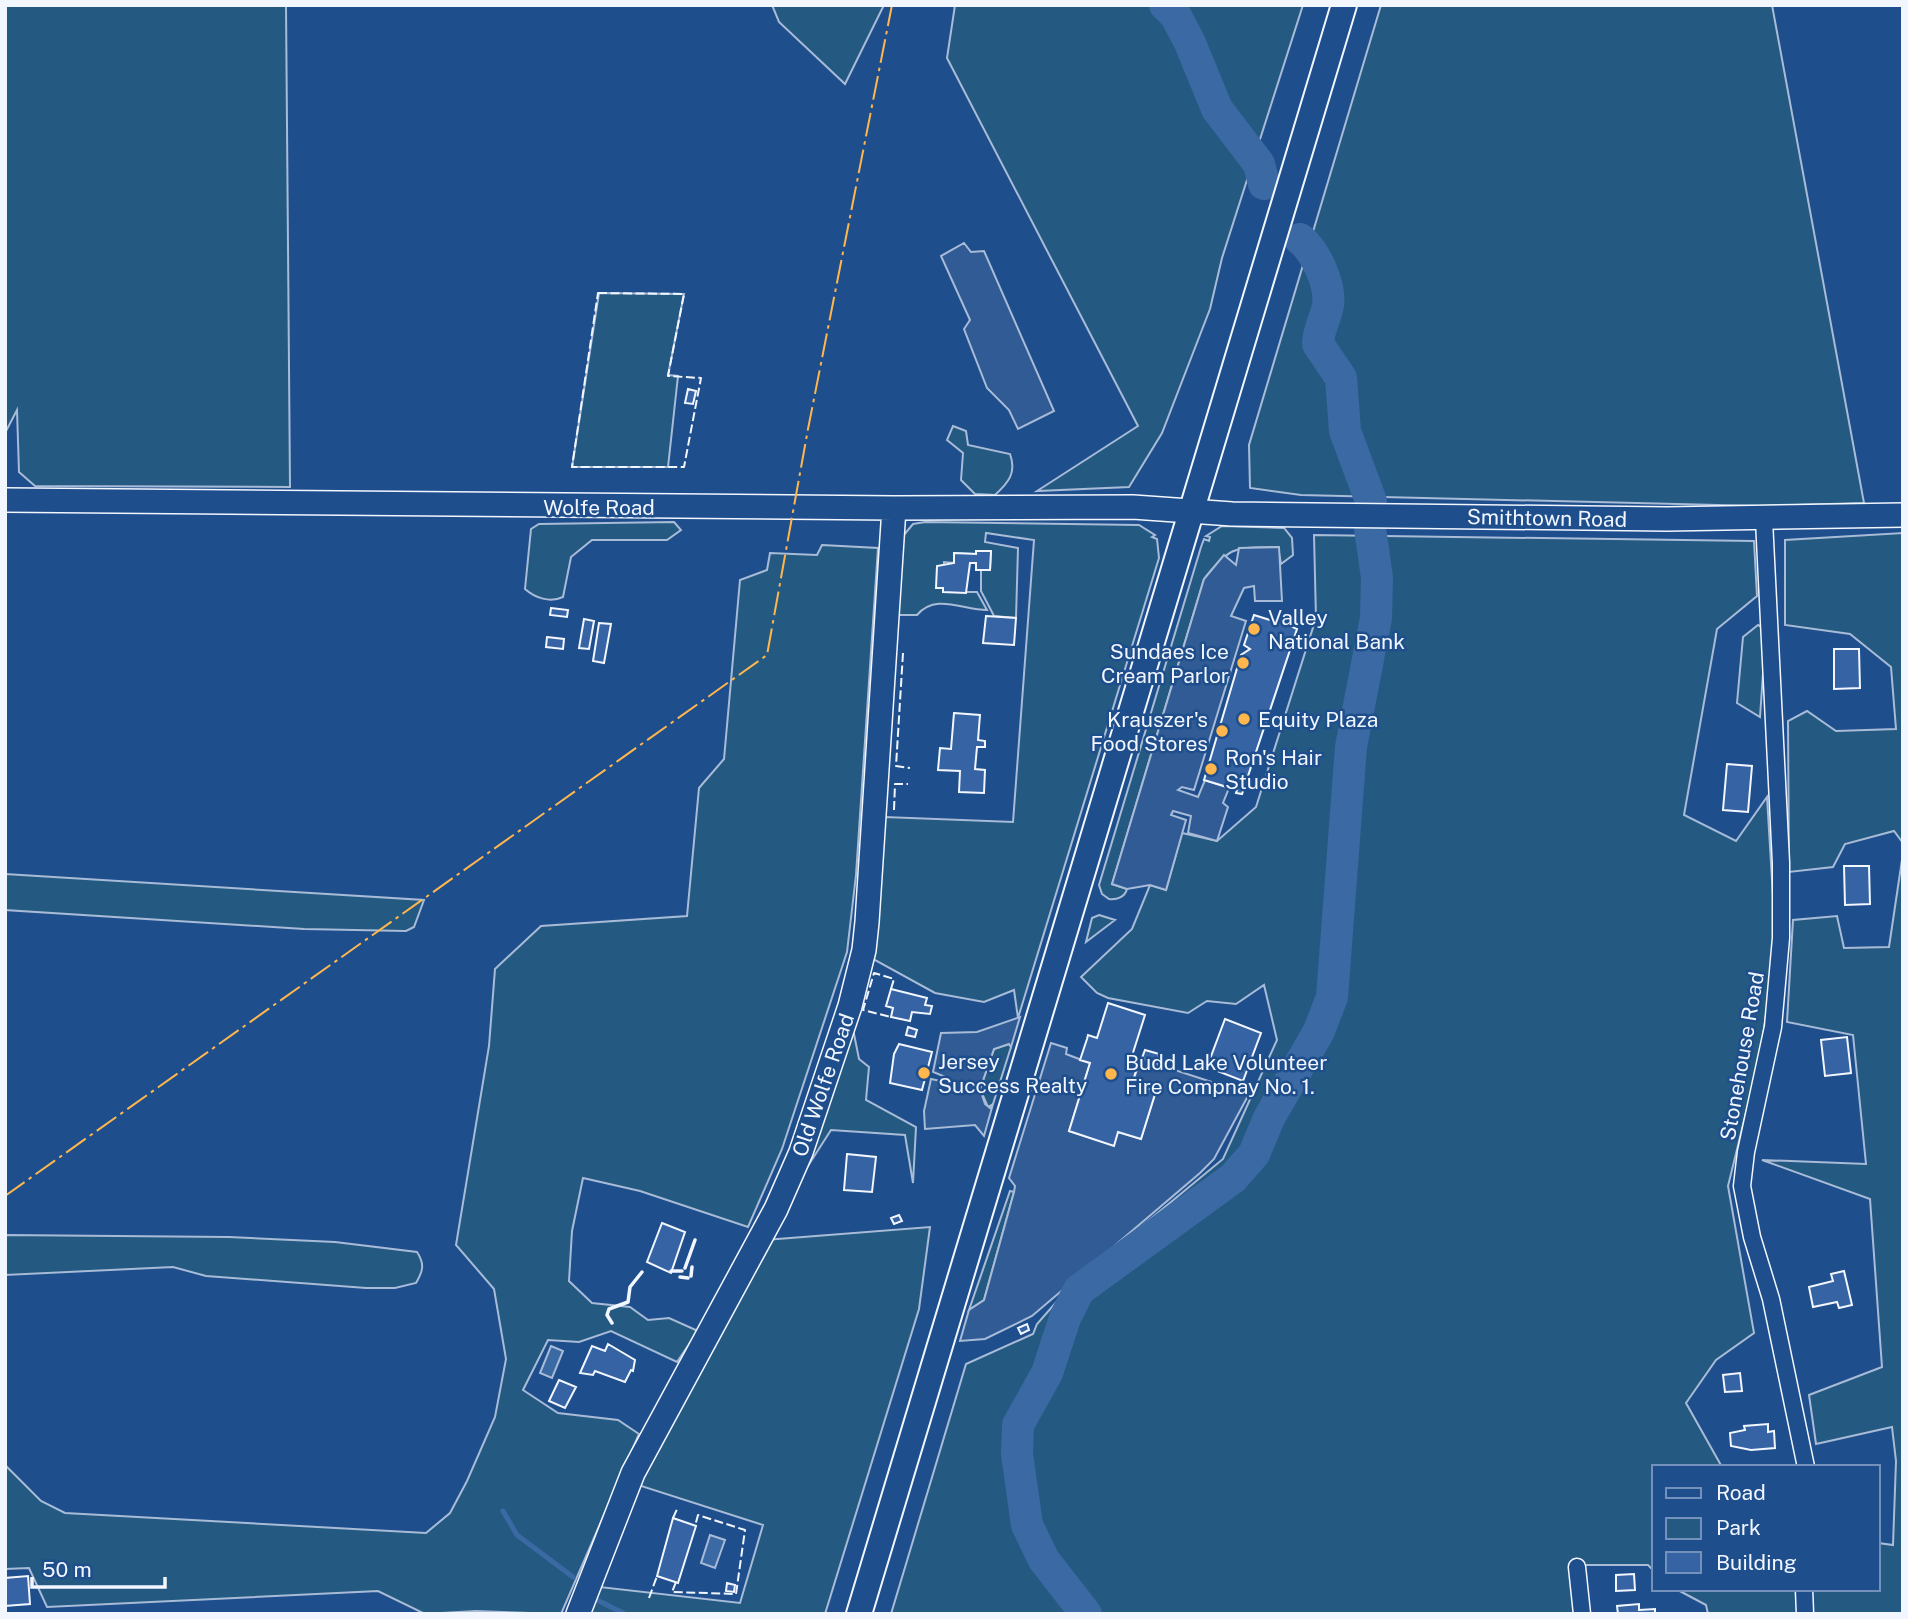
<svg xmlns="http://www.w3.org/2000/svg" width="1908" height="1619" font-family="'Public Sans',sans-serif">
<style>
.green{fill:#245a82;stroke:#a8bbd7;stroke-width:2}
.parking{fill:#305b95;stroke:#a8bbd7;stroke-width:2}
.water{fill:#3b69a3;stroke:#a8bbd7;stroke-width:2}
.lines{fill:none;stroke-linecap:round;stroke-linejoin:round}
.stream{stroke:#3b69a3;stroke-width:5}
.river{stroke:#3b69a3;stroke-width:32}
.building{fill:#3563a3;stroke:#f2f6ff;stroke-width:2}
.street-casing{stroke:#f2f6ff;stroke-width:19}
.secondary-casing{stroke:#f2f6ff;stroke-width:26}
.primary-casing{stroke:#f2f6ff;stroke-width:28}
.street{stroke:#1f4e8c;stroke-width:16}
.secondary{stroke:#1f4e8c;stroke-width:23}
.primary{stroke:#1f4e8c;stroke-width:24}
.fence{stroke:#f2f6ff;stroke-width:2;stroke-dasharray:9 3.5;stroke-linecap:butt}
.wall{stroke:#f2f6ff;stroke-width:3.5}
.power{stroke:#ffb74d;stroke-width:2;stroke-dasharray:24 5 3.5 5;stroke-linecap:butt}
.poi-dot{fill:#ffb74d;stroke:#1f4e8c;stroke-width:2.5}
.labels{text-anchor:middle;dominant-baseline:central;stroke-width:5;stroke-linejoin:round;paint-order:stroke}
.street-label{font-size:21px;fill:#f2f6ff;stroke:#1f4e8c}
.poi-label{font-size:21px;fill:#f2f6ff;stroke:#1f4e8c;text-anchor:start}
</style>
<rect width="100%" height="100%" fill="#1f4e8c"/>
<path class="green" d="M 5,5 L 286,5 L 290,487 L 35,486 L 19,472 L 17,410 L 5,433 Z
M 772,5 L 884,5 L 845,84 L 779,22 Z
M 955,5 L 1303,5 L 1222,258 L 1210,309 L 1162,433 L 1129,487 L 1037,491 L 1138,426 L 947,58 Z
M 1381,5 L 1772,5 L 1864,503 L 1759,506 L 1301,495 L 1250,488 L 1249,445 Z
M 599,293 L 684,294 L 668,375 L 678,376 L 668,467 L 572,467 Z
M 953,426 L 966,431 L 968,445 L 1010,454 C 1017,473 1008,483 995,495 L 975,494 L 961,480 L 963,453 L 947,440 Z
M 674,522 L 681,530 L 667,540 L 592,540 L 571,557 L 563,597 C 550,603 535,598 525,589 L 531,529 L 539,524 Z
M 925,522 L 1139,525 L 1155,535 L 1152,537 L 1157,539 L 1159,558 L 1018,1018 L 1014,990 L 984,1002 L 935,993 L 873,959 L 885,817 L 1013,822 L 1034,540 L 986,533 L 985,542 L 1018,548 L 1016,618 L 994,616 L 981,591 L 981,570 L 990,570 L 991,552 L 976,551 L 976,554 L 954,553 L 954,563 L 944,562 L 943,592 L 977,592 L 987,610 C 962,610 936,593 917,615 L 898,615 L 903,536 L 913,524 Z
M 1222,526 L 1284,528 L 1292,538 L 1293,555 L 1281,564 L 1278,547 C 1235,548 1232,544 1204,579 L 1112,884 L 1127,889 C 1125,897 1117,900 1109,899 L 1102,894 L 1099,885 L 1201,547 L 1204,539 L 1209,541 L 1210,537 L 1206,536 Z
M 1903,533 L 1903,843 L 1894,831 L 1845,844 L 1833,867 L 1789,872 L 1788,721 L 1807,711 L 1836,731 L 1896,729 L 1891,667 L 1850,634 L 1785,625 L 1785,540 Z
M 1314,535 L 1754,541 L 1757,596 L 1717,629 L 1684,815 L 1736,841 L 1767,797 L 1776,946 L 1760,1056 L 1728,1186 L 1754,1333 L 1716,1360 L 1686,1403 L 1722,1467 L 1654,1467 L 1654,1571 L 1648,1565 L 1575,1565 L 1577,1614 L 891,1614 L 966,1364 L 1033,1334 L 1037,1324 L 1073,1283 L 1223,1159 L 1277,1040 L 1264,985 L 1236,1004 L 1207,1001 L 1188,1013 L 1108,998 L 1097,993 L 1081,977 L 1132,929 L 1150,885 L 1166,890 L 1182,833 L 1217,841 L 1256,807 L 1316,618 Z
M 822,545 L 878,548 L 856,875 L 847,952 L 782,1149 L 748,1227 L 640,1191 L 583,1178 L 572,1231 L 569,1281 L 592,1303 L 630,1307 L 648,1320 L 669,1318 L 698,1331 L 677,1362 L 611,1331 L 579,1342 L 548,1340 L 523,1390 L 558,1413 L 618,1420 L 639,1434 L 561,1614 L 476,1611 L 425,1614 L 378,1591 L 47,1607 L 29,1568 L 5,1569 L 5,1465 L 41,1501 L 65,1513 L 426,1533 L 450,1513 L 467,1481 L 495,1417 L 506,1359 L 494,1289 L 456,1245 L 489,1046 L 495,969 L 541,926 L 687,916 L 699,788 L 724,759 L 740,580 L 767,570 L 770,553 L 817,555 Z
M 1758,625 L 1762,627 L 1764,659 L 1760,717 L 1737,703 L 1743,637 Z
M 1903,853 L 1903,1614 L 1811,1614 L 1810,1589 L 1878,1589 L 1878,1543 L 1893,1545 L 1896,1461 L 1892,1427 L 1816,1444 L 1809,1395 L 1882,1367 L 1870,1199 L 1762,1160 L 1866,1164 L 1853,1035 L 1787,1022 L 1793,920 L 1837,916 L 1844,948 L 1889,947 Z
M 5,874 L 424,900 L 414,927 L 406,931 L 304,929 L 5,910 Z
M 1099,915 L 1115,920 L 1086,942 L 1092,918 Z
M 853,1029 L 859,1059 L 869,1067 L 866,1100 L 916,1127 L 913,1183 L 905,1135 L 831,1130 L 806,1169 Z
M 1009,1044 L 1011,1047 L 993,1104 L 988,1107 L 980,1089 L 994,1049 Z
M 1010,1191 L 1014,1192 L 984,1300 L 969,1310 Z
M 930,1227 L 919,1309 L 825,1614 L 590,1614 L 600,1587 L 740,1603 L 763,1525 L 638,1485 L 765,1240 Z
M 5,1235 L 229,1237 L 335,1242 L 417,1252 C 425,1264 423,1271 416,1283 L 395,1288 L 366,1288 L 206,1276 L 173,1267 L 5,1275 Z
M 1676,1589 L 1797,1589 L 1797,1614 L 1708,1614 L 1706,1605 Z"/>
<path class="parking" d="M 964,243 L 971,252 L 984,251 L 1054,411 L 1018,429 L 1009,410 L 987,388 L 964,329 L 970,320 L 941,256 Z
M 1279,547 L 1282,601 L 1255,601 L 1254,586 L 1244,588 L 1231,616 L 1246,621 L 1194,790 L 1182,787 L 1178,790 L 1198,797 L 1205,780 L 1229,788 L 1223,803 L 1228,807 L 1217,841 L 1188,833 L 1191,816 L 1173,811 L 1171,815 L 1186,820 L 1166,890 L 1150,885 L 1127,889 L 1112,884 L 1204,579 L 1224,555 L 1236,565 L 1239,548 Z
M 1020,1017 L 1011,1047 L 1009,1044 L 994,1049 L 980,1089 L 985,1104 L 990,1108 L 993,1104 L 984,1136 L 975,1125 L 925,1129 L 924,1111 L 931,1079 L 945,1082 L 948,1078 L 933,1072 L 941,1033 L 977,1032 Z
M 1051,1043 L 1067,1048 L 1066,1054 L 1090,1063 L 1069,1131 L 1113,1145 L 1118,1132 L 1141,1139 L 1156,1091 L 1132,1084 L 1141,1059 L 1249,1094 L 1214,1159 L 1200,1173 L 1032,1316 L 985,1339 L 960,1341 L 969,1310 L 984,1300 L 1014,1192 L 1015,1186 L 1009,1178 Z"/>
<path class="water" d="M 551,1346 L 563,1351 L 552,1378 L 540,1373 Z
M 710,1535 L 725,1540 L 715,1568 L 701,1563 Z"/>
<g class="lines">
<path class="stream" d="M 503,1511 L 517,1535 L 573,1577
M 597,1600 L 625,1614"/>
<path class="river" d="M 1165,5 L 1176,16 L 1190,43 L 1217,109 L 1259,164 L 1264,184
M 1300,239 C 1315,251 1331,284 1328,305 C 1326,318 1318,330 1318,344 L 1341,378 L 1345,431 L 1371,501
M 1086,1614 L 1044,1560 L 1027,1525 L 1017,1454 L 1018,1425 L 1047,1373 L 1065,1318 L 1079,1290 L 1233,1178 L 1254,1154 L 1269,1118 L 1319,1031 L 1332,997 L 1351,747 L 1376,618 L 1377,578 L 1370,528"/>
</g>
<path class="building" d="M 688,389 L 696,391 L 693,404 L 685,403 Z
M 976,551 L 991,551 L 990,570 L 976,570 L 976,563 L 970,563 L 966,593 L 943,592 L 943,588 L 936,588 L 937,566 L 954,563 L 954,553 L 976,554 Z
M 551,608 L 568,610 L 567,617 L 550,615 Z
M 1254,615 L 1270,620 L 1272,617 L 1297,629 L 1242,794 L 1236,793 L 1237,790 L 1204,780 L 1241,655 L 1250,649 L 1244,645 Z
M 986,616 L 1016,618 L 1014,645 L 983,643 Z
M 584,619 L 594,621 L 589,649 L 579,648 Z
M 599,623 L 611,624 L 604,663 L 593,661 Z
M 547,637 L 564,639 L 563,649 L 546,647 Z
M 1834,649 L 1859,649 L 1860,688 L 1834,689 Z
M 954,713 L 980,715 L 978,740 L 985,741 L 985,747 L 977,747 L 975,769 L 985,770 L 984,793 L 959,792 L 960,771 L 938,770 L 940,748 L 951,749 Z
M 1727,764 L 1752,766 L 1748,812 L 1723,810 Z
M 1844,866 L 1869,866 L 1870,904 L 1845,905 Z
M 891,989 L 927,998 L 925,1005 L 932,1006 L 930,1014 L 912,1012 L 910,1021 L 891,1017 L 893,1008 L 886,1006 Z
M 1108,1003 L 1145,1015 L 1131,1059 L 1139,1061 L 1132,1084 L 1156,1091 L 1141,1139 L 1118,1132 L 1114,1146 L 1069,1131 L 1090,1063 L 1080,1060 L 1087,1039 L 1088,1035 L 1097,1038 Z
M 1225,1019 L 1261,1033 L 1243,1081 L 1207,1067 Z
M 908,1027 L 917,1030 L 915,1037 L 906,1035 Z
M 1847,1037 L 1851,1073 L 1825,1076 L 1821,1040 Z
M 899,1044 L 932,1052 L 922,1090 L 890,1083 L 894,1054 Z
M 1145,1050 L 1159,1054 L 1157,1063 L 1142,1058 Z
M 847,1154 L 876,1157 L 872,1192 L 844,1190 Z
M 899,1215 L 902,1221 L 894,1224 L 891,1218 Z
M 662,1223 L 685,1232 L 671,1273 L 647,1262 Z
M 1844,1271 L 1852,1305 L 1839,1308 L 1837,1302 L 1813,1307 L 1809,1287 L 1833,1281 L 1831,1274 Z
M 1027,1324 L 1029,1330 L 1021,1334 L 1018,1328 Z
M 608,1344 L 635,1360 L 633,1371 L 631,1370 L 625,1382 L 595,1371 L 593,1375 L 580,1373 L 592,1346 L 605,1351 Z
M 1740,1373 L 1742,1391 L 1725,1392 L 1723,1375 Z
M 559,1380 L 576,1387 L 565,1408 L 549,1401 Z
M 1768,1424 L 1768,1432 L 1774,1431 L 1775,1448 L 1751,1450 L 1731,1446 L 1730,1433 L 1745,1430 L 1744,1426 Z
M 673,1518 L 696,1526 L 678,1583 L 657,1576 Z
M 1634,1574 L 1635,1590 L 1616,1591 L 1616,1575 Z
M 28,1576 L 30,1604 L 5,1606 L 5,1578 Z
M 727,1583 L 735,1585 L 734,1592 L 726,1591 Z
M 1639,1604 L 1639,1610 L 1655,1609 L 1655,1614 L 1618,1614 L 1617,1606 Z"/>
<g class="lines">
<g class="street-casing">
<path id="street" d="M 1764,520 L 1781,863 L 1781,938 L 1773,1027 L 1746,1152 L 1742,1186 L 1752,1237 L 1771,1299 L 1806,1467
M 1577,1567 L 1582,1614
M 1804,1589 L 1805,1614"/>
</g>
<g class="secondary-casing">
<path id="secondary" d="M 5,500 L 894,508 L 1133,507 L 1232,514 L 1667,519 L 1903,515
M 578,1614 L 633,1473 L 776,1209 L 801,1152 L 850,1006 L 864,950 L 867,922 L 894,508"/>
</g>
<g class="primary-casing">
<path id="primary" d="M 859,1614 L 1344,5"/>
</g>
<use href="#street" class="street"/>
<use href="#secondary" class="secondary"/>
<use href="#primary" class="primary"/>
<path class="fence" d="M 598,293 L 684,294 L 668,376 L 701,378 L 684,467 L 572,467 Z
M 903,653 L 896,766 L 910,768
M 894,810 L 895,784 L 908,784
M 891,989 L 894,979 L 874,973 L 863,1010 L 891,1017
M 673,1518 L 678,1507
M 676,1582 L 672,1592 L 736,1594 L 745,1530 L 698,1515 L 695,1526
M 649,1598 L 657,1576"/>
<path class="wall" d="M 685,1268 L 695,1240
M 671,1271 L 682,1271
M 691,1276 L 692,1267
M 680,1277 L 688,1278
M 612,1323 L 607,1315 L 609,1309 L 628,1302 L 630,1287 L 642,1272"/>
<path class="power" d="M 5,1196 L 767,655 L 808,429 L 892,5"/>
</g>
<g class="poi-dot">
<circle cx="1254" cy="629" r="7"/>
<circle cx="1243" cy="663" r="7"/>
<circle cx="1244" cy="719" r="7"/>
<circle cx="1222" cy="731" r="7"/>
<circle cx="1211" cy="769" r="7"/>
<circle cx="924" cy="1073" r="7"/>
<circle cx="1111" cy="1074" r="7"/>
</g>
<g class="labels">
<g class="street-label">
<text x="599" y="507">Wolfe Road</text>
<text transform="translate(1547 518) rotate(1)">Smithtown Road</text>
<text transform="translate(1742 1056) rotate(-80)">Stonehouse Road</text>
<text transform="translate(823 1085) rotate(-71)">Old Wolfe Road</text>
</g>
<g class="poi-label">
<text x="1268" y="617">Valley<tspan x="1268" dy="24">National Bank</tspan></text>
<text x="1229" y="651" text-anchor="end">Sundaes Ice<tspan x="1229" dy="24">Cream Parlor</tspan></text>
<text x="1208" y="719" text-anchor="end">Krauszer's<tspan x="1208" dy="24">Food Stores</tspan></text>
<text x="1258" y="719">Equity Plaza</text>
<text x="1225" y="757">Ron's Hair<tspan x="1225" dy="24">Studio</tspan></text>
<text x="938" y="1061">Jersey<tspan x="938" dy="24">Success Realty</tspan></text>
<text x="1125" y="1062">Budd Lake Volunteer<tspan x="1125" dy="24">Fire Compnay No. 1.</tspan></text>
</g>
</g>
<rect width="1908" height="1619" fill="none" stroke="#f2f6ff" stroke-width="14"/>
<rect x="1652" y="1465" width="228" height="126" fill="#1f4e8c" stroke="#7391ba" stroke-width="2"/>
<rect x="1666" y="1488" width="35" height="10" fill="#1f4e8c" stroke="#7391ba" stroke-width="2"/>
<text x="1716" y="1500" font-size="21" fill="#f2f6ff">Road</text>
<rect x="1666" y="1518" width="35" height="21" fill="#245a82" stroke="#7391ba" stroke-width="2"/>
<text x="1716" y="1535" font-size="21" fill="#f2f6ff">Park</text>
<rect x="1666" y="1552" width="35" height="21" fill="#3563a3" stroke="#7391ba" stroke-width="2"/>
<text x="1716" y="1570" font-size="21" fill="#f2f6ff">Building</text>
<path d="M32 1577v10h133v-10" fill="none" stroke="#f2f6ff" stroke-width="3.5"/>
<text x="42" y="1577" font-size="21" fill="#f2f6ff" stroke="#1f4e8c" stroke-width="5" paint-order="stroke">50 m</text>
</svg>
